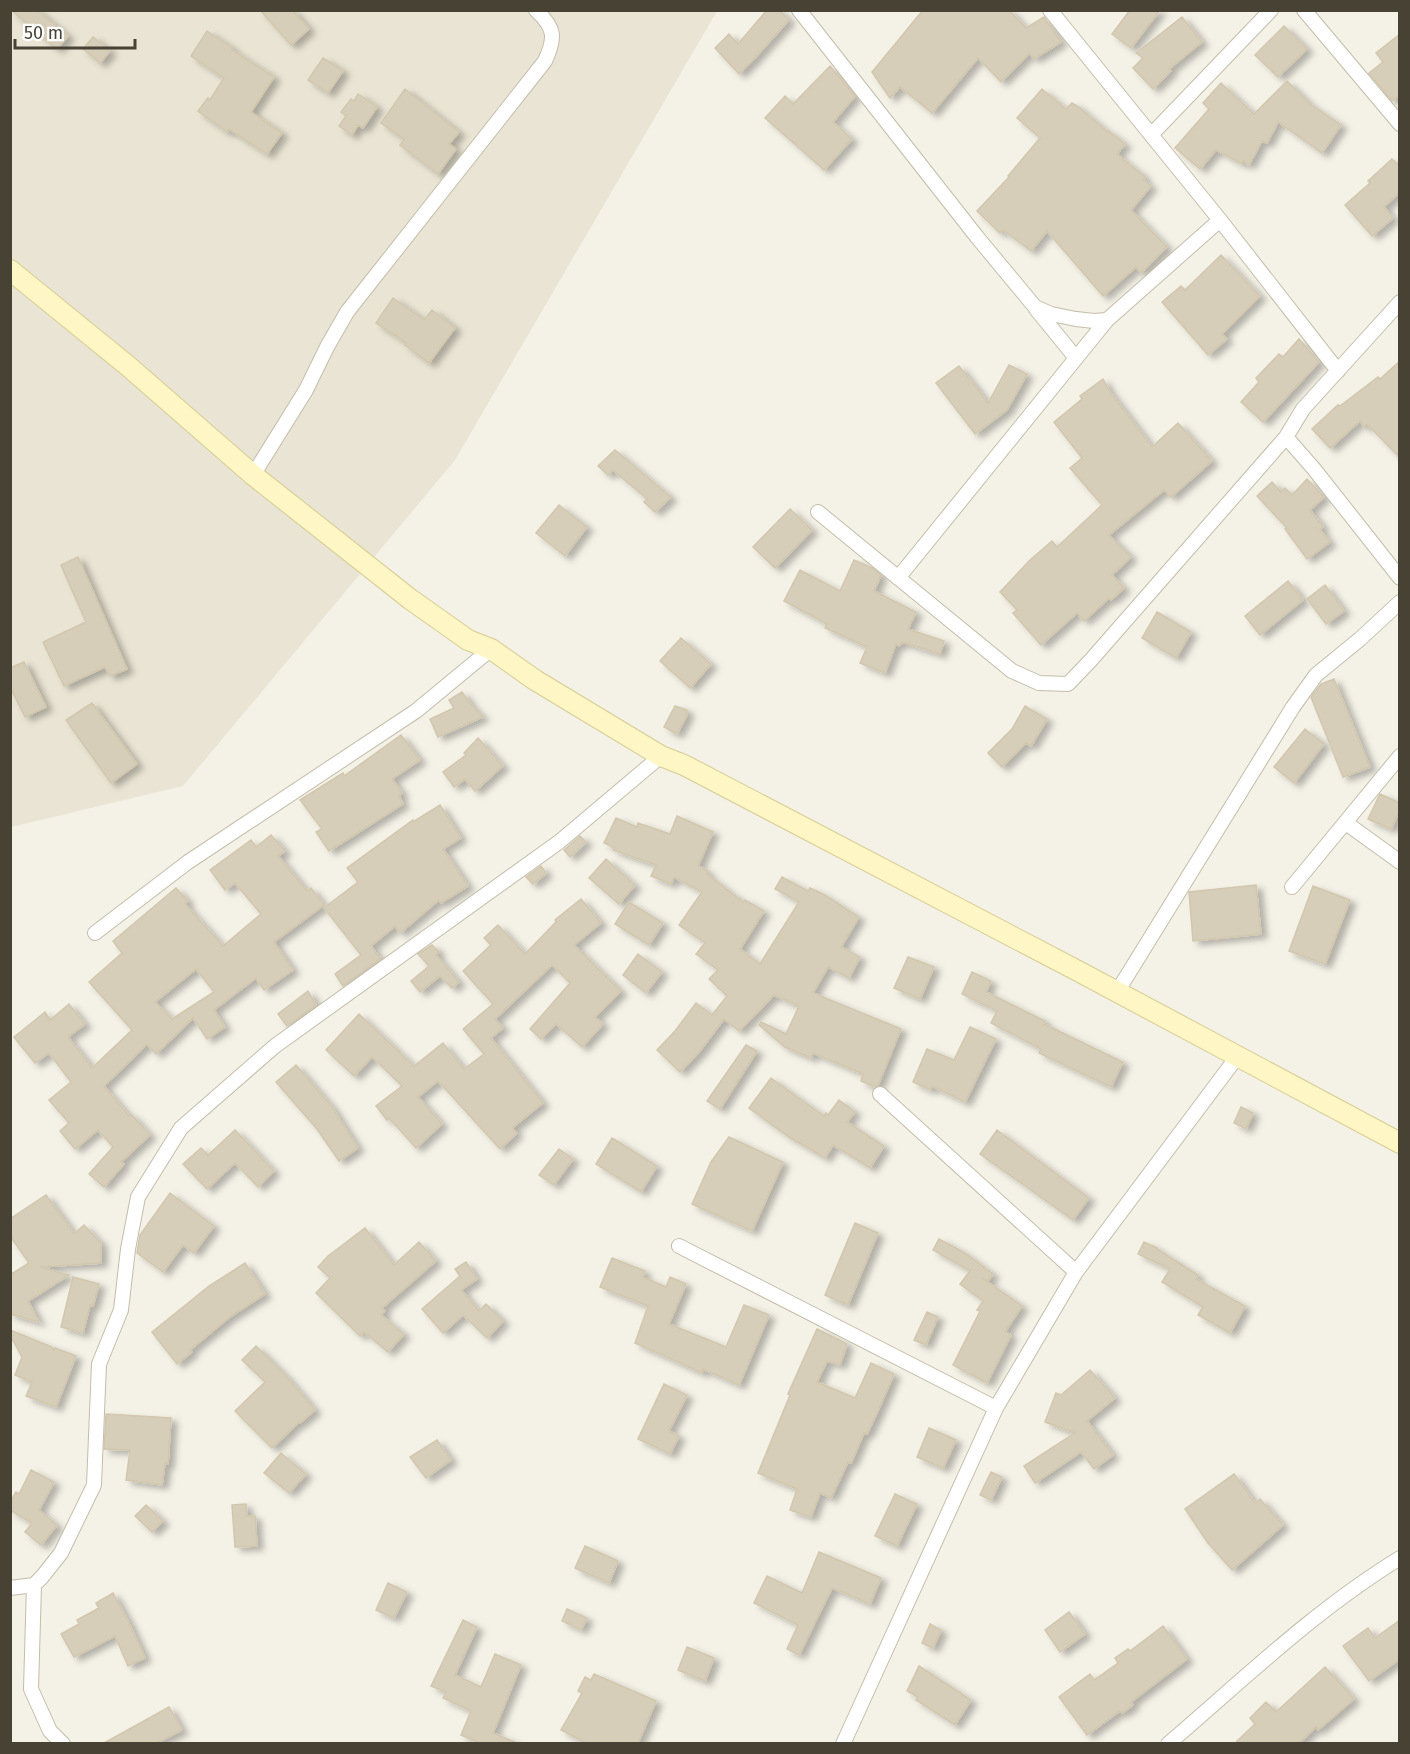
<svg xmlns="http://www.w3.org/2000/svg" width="1410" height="1754" font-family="'Fira Sans',sans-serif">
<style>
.residential{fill:#e9e4d3}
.building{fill:#d7ceba;stroke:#d2c7ad;stroke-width:1.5;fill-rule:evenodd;filter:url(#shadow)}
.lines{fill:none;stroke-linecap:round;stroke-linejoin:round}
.minor-casing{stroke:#c3bdaa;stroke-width:16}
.secondary-casing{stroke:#d7cc92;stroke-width:22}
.minor{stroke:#fff;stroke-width:14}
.secondary{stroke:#fff6c5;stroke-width:20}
</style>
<defs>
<filter id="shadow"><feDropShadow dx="6" dy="4" stdDeviation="3" flood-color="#0004"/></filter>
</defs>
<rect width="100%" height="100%" fill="#f4f1e6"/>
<path class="residential" d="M 10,11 L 717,11 L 455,460 L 183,786 L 11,827 Z"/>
<path class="building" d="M 11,10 L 37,10 L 68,36 L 57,49 Z
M 260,10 L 292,10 L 309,29 L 291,45 Z
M 767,10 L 779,10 L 789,20 L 753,60 L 739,74 L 715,48 L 729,34 L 738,44 Z
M 923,10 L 1009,10 L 1026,28 L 1044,17 L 1061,42 L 1034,59 L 1030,53 L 1001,82 L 978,58 L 932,113 L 900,87 L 890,98 L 872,72 Z
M 1130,10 L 1160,10 L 1131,48 L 1112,34 Z
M 1182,17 L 1202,42 L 1169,69 L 1171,71 L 1153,89 L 1133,68 L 1143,58 L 1136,53 Z
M 1284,26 L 1307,49 L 1278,77 L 1255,55 Z
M 207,31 L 232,48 L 232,50 L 274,77 L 251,112 L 282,133 L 267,154 L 229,129 L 227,132 L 198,111 L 208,98 L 210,100 L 224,78 L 191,56 Z
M 1400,34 L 1400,95 L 1392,101 L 1369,73 L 1383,62 L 1376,53 Z
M 93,37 L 110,51 L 100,63 L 83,49 Z
M 323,58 L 343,71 L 328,93 L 308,80 Z
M 830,66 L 855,96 L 833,122 L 852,139 L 824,170 L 765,118 L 785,96 L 793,104 Z
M 1287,81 L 1310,104 L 1341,125 L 1322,153 L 1278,122 L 1267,143 L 1262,141 L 1249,165 L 1243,161 L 1242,164 L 1216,150 L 1200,169 L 1175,148 L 1209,109 L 1203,103 L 1221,83 L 1254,114 Z
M 405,89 L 459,132 L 449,144 L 456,149 L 438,174 L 400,145 L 404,139 L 381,123 Z
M 1042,89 L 1066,109 L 1072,103 L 1079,107 L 1108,132 L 1109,131 L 1125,144 L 1117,154 L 1145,177 L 1143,180 L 1151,186 L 1131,210 L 1167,247 L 1141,273 L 1136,267 L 1103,296 L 1047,231 L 1031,251 L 1003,230 L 1000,233 L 977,211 L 1009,177 L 1008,176 L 1040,138 L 1017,118 Z
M 358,94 L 377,107 L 363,128 L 358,125 L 352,135 L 339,126 L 346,116 L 341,112 L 351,99 L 354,101 Z
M 1392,159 L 1400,166 L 1400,192 L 1384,207 L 1393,218 L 1372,236 L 1345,205 L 1370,183 L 1368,181 Z
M 1221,255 L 1260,296 L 1222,334 L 1227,339 L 1208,355 L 1162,302 L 1181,286 L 1185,290 Z
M 393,298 L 424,320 L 432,310 L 455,328 L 429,363 L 405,345 L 407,343 L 376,323 Z
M 1299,339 L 1319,362 L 1263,422 L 1241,402 L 1259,382 L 1256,378 L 1279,354 L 1283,357 Z
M 1400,361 L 1400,458 L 1367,424 L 1364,427 L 1360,421 L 1330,448 L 1312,429 L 1338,405 L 1340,406 L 1378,377 L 1380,379 Z
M 1009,365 L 1027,374 L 1007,410 L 975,434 L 936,383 L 959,366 L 988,403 Z
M 1103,379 L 1110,392 L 1152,447 L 1178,423 L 1212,461 L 1171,497 L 1164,490 L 1109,535 L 1131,557 L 1112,575 L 1124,588 L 1111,600 L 1109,598 L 1084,621 L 1077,613 L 1041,645 L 1013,613 L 1017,610 L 1000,592 L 1030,560 L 1052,541 L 1057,547 L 1102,505 L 1070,468 L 1082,458 L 1054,422 L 1082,399 L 1080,396 Z
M 615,450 L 671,497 L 655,512 L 644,502 L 647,499 L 613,470 L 608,475 L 598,466 Z
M 1307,479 L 1324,497 L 1310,510 L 1323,527 L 1320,530 L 1330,542 L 1307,559 L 1285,529 L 1287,528 L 1257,496 L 1272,482 L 1281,492 L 1285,488 L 1292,495 Z
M 559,505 L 587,527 L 565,556 L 536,533 Z
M 790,509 L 812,530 L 775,568 L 753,547 Z
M 78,557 L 127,669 L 110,676 L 105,667 L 64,686 L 43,642 L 86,622 L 61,565 Z
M 854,560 L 872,568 L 881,575 L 874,591 L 916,612 L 908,629 L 944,641 L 940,654 L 902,642 L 899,646 L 896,644 L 885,673 L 860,663 L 867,647 L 825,628 L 827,624 L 784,601 L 800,570 L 840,591 Z
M 1288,581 L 1303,600 L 1260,635 L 1245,616 Z
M 1325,585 L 1344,611 L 1326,624 L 1307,599 Z
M 1157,612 L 1191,632 L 1176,658 L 1142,638 Z
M 681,638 L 711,664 L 690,688 L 660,661 Z
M 24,662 L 46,707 L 25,717 L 10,687 L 10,668 Z
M 1334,679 L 1370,767 L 1343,777 L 1311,697 L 1321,684 Z
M 462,692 L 472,706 L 483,717 L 438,737 L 430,719 L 454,708 L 449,700 Z
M 92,703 L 137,764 L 111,783 L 66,720 Z
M 675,706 L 687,710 L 687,715 L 677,734 L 664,727 Z
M 1025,706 L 1047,719 L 1031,746 L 1026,743 L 1002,767 L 988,753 L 1012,729 Z
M 1305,729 L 1324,744 L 1294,783 L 1274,767 Z
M 401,735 L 420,760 L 392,779 L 402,793 L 399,796 L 403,804 L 329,851 L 316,832 L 322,829 L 300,800 L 343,773 L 344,776 Z
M 478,738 L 503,766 L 475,791 L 465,779 L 454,787 L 443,772 L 466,755 L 464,753 Z
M 1380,794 L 1400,803 L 1400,810 L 1391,829 L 1368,819 Z
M 440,805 L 461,838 L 443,849 L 468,886 L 441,903 L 439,900 L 400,933 L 395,926 L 371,946 L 380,959 L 343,986 L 335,974 L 361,955 L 324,908 L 358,882 L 347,868 L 413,820 L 413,822 Z
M 677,816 L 713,832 L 698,866 L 708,871 L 707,874 L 743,902 L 745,900 L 764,911 L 740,949 L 760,964 L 799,902 L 775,889 L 782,877 L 808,891 L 810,888 L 823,894 L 859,917 L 841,947 L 860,957 L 849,978 L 828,967 L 813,993 L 901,1029 L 878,1085 L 875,1087 L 861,1081 L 863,1074 L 813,1053 L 811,1058 L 785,1047 L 759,1025 L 761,1022 L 786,1034 L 799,1006 L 774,995 L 739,1031 L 724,1019 L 700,1051 L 680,1072 L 657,1050 L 675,1031 L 696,1003 L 712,1015 L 727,996 L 709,979 L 718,970 L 696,954 L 705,943 L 679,925 L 702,892 L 674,877 L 671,884 L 651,876 L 656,865 L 613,850 L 615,848 L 604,843 L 616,818 L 637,827 L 638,823 L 670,834 Z
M 271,835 L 285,851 L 278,856 L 307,891 L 311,888 L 324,905 L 274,942 L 293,970 L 264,990 L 256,978 L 214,1010 L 225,1027 L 207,1039 L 193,1018 L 156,1054 L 147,1044 L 104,1086 L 129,1116 L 131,1114 L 150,1135 L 121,1162 L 124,1164 L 104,1187 L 89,1174 L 113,1147 L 98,1130 L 75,1149 L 60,1131 L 69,1123 L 49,1100 L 71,1082 L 49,1053 L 35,1063 L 14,1037 L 45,1012 L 50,1020 L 69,1004 L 85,1024 L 68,1037 L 92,1068 L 132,1030 L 89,982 L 122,953 L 113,941 L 176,888 L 188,901 L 185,904 L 223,946 L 261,914 L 235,883 L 225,890 L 210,870 L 251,840 L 256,847 ZM 196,969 L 214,992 L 172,1019 L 155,1002 Z
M 580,836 L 586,842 L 570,857 L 564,850 Z
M 606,859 L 635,885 L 619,904 L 589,878 Z
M 541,866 L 546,873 L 533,884 L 526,877 Z
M 1256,885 L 1261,934 L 1193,941 L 1189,892 Z
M 1313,886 L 1350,900 L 1325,964 L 1289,951 Z
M 581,899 L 601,923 L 574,945 L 621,991 L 595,1017 L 603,1024 L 582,1047 L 556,1024 L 541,1039 L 530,1029 L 570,983 L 552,965 L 495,1019 L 503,1028 L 491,1038 L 543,1103 L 512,1128 L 517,1133 L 500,1149 L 438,1081 L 418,1097 L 442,1124 L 416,1148 L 389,1118 L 387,1120 L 376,1106 L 402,1086 L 372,1057 L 354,1076 L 326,1050 L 359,1014 L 414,1066 L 443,1043 L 464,1069 L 484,1054 L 463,1029 L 493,1004 L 463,971 L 491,945 L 484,938 L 498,925 L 525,954 L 556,922 L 555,920 Z
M 629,902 L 663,923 L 649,945 L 615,924 Z
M 432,945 L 439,952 L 436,955 L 459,982 L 452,988 L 440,976 L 420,992 L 411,981 L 429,966 L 418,954 Z
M 638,954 L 662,972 L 646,993 L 623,975 Z
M 908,957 L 934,967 L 920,999 L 894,988 Z
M 972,972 L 991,981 L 986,992 L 1045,1021 L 1044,1024 L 1123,1062 L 1111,1087 L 1039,1053 L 1041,1049 L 991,1023 L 997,1011 L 962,994 Z
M 308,991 L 316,1005 L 287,1026 L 278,1014 Z
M 970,1027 L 996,1039 L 965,1102 L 932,1086 L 930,1090 L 913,1082 L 927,1049 L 954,1060 Z
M 746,1045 L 757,1051 L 720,1109 L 707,1101 Z
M 296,1065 L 332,1107 L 358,1148 L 339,1161 L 317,1129 L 276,1082 Z
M 771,1078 L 824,1116 L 826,1113 L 828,1115 L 839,1100 L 855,1112 L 847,1122 L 884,1146 L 870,1168 L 833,1145 L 825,1158 L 789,1137 L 749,1108 Z
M 1241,1107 L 1253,1113 L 1246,1129 L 1234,1123 Z
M 235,1130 L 274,1171 L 258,1187 L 235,1163 L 207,1189 L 183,1164 L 201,1148 L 208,1155 Z
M 997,1130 L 1089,1198 L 1073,1220 L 980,1154 Z
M 729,1137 L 783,1162 L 752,1231 L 692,1204 L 711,1162 Z
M 612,1138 L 657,1166 L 641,1192 L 596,1164 Z
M 559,1149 L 573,1159 L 554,1185 L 539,1175 Z
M 170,1193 L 214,1226 L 194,1253 L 183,1245 L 163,1272 L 137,1253 L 140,1235 Z
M 46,1195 L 74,1234 L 84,1225 L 101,1243 L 101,1263 L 40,1267 L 69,1275 L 28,1301 L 39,1322 L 10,1314 L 10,1275 L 29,1263 L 10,1236 L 10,1219 Z
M 855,1223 L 878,1233 L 848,1305 L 825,1295 Z
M 365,1228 L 394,1265 L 419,1242 L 436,1261 L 382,1308 L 385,1311 L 381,1315 L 404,1334 L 388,1352 L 364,1332 L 360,1336 L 316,1293 L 330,1278 L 318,1267 L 328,1256 Z
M 939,1239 L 965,1253 L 993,1274 L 988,1281 L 982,1278 L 1022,1306 L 1005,1332 L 1011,1335 L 987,1383 L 953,1365 L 980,1311 L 977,1310 L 983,1301 L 960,1284 L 970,1271 L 933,1250 Z
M 1144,1242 L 1157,1248 L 1157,1249 L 1198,1275 L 1196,1279 L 1245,1306 L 1230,1333 L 1198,1315 L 1203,1307 L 1162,1282 L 1170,1269 L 1138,1254 Z
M 612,1258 L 645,1271 L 643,1277 L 666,1287 L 670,1277 L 686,1284 L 669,1324 L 726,1347 L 744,1305 L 769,1315 L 739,1385 L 703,1369 L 702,1373 L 635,1343 L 648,1306 L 600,1287 Z
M 466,1262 L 477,1279 L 461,1290 L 479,1311 L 486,1304 L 503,1321 L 487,1338 L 463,1315 L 443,1333 L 422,1309 L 460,1276 L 455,1269 Z
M 245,1263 L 265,1294 L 231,1316 L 190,1350 L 192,1352 L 177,1364 L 152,1332 L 209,1286 Z
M 73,1277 L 99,1284 L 93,1306 L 90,1305 L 83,1333 L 61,1327 Z
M 927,1312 L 938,1317 L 926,1345 L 914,1340 Z
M 817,1329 L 847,1344 L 840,1365 L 827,1361 L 817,1382 L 855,1398 L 871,1363 L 894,1374 L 877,1413 L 867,1434 L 864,1433 L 851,1463 L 848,1462 L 831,1498 L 820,1493 L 811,1517 L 790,1510 L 797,1489 L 758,1473 L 790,1395 L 788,1394 Z
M 10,1330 L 52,1347 L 54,1350 L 55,1348 L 76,1356 L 56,1407 L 26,1396 L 32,1382 L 15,1375 L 22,1357 L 10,1335 Z
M 256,1346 L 286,1376 L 315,1410 L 300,1423 L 299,1422 L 272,1448 L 235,1411 L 265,1382 L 242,1360 Z
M 1090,1370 L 1115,1398 L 1087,1421 L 1113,1455 L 1094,1469 L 1081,1452 L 1035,1483 L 1024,1466 L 1075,1433 L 1045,1422 L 1056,1393 L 1061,1395 Z
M 664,1384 L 687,1395 L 669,1431 L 679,1436 L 670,1454 L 638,1439 Z
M 106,1414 L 171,1418 L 168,1464 L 165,1463 L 162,1485 L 126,1480 L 130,1450 L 104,1449 Z
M 929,1428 L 956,1440 L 943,1468 L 917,1457 Z
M 437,1440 L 451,1460 L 426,1478 L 410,1457 Z
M 281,1453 L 306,1474 L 289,1493 L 264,1473 Z
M 31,1470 L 54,1482 L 39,1510 L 57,1525 L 41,1545 L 25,1532 L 32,1523 L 10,1510 L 10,1502 L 16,1492 L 19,1494 Z
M 991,1472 L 1002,1477 L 991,1500 L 980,1495 Z
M 1234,1474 L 1255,1503 L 1260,1499 L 1283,1525 L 1232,1570 L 1208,1543 L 1185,1509 Z
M 895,1494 L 917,1504 L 897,1546 L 875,1536 Z
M 246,1504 L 247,1516 L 255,1516 L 257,1546 L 235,1547 L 232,1505 Z
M 146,1505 L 163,1521 L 152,1532 L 135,1516 Z
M 585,1546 L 618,1561 L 609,1583 L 575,1568 Z
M 819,1552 L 881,1578 L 870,1604 L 832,1588 L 799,1655 L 787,1649 L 798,1625 L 754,1603 L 767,1576 L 802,1593 Z
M 388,1583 L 407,1592 L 394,1618 L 376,1610 Z
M 113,1593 L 128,1621 L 145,1658 L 128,1666 L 115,1636 L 74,1657 L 61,1634 L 79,1624 L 77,1620 L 99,1608 L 96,1603 Z
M 567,1609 L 587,1618 L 581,1630 L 562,1621 Z
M 1069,1612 L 1085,1634 L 1060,1652 L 1045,1630 Z
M 463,1620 L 477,1627 L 455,1675 L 481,1687 L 495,1654 L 521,1665 L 493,1733 L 517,1743 L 480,1743 L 461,1735 L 471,1711 L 443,1698 L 446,1692 L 431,1686 Z
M 1400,1620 L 1400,1659 L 1369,1681 L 1343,1646 L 1368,1628 L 1375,1638 Z
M 930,1624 L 941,1630 L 933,1648 L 922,1643 Z
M 1163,1626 L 1187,1659 L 1131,1702 L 1133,1705 L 1122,1713 L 1120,1711 L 1087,1735 L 1059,1697 L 1090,1674 L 1094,1680 L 1118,1663 L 1115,1658 L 1128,1649 L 1130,1651 Z
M 687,1647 L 714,1658 L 705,1681 L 678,1670 Z
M 919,1666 L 971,1700 L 955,1725 L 916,1700 L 918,1697 L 907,1691 Z
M 1325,1667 L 1354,1699 L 1318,1730 L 1316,1727 L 1299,1743 L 1235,1743 L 1255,1724 L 1250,1718 L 1266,1702 L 1276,1712 Z
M 594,1674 L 656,1701 L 638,1743 L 586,1743 L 561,1730 L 582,1693 L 578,1691 L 585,1677 L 591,1680 Z
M 169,1707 L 182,1730 L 157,1743 L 104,1743 Z"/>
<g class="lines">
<g class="minor-casing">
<path id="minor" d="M 799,10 L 977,237 L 1035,307 L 1051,314 L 1076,319 L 1094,321 L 1107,320 L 1220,220
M 1050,10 L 1220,220 L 1338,371
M 1304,10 L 1400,124
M 1151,135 L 1271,10
M 1036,309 L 1076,358
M 1286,437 L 1314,469 L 1400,578
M 253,475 L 306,390 L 327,347 L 347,312 L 545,61 C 556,37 555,28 536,10
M 818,512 L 1012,671 L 1039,683 L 1068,684 L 1091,660 L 1286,437 L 1303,409 L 1400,302
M 898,578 L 1107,320
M 1346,823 L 1400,862
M 1292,887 L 1400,756
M 95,933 L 188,862 L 416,711 L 491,649
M 1117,992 L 1293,707 L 1316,675 L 1360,639 L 1400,602
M 880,1094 L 1076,1272
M 679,1246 L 996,1408
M 34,1585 L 31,1689 L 50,1731 L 63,1744
M 10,1588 L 34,1585 L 42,1577 L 61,1553 L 94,1485 L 99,1364 L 121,1310 L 128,1249 L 138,1197 L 181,1128 L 275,1046 L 559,842 L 661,756
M 843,1744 L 996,1408 L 1076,1272 L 1237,1057
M 1168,1744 C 1244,1679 1315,1610 1400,1558"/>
</g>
<g class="secondary-casing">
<path id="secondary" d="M 10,270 L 128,366 L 253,475 L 410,599 L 468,640 L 491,649 L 535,680 L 661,756 L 684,765 L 1078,971 L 1400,1143"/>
</g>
<use href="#minor" class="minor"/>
<use href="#secondary" class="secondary"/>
</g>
<rect width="1410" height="1754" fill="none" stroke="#474234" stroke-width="24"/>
<path d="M15 39v9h120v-9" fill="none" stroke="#474234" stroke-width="3"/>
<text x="24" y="39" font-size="18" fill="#474234" stroke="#ffffff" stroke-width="4.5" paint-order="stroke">50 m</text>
</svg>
